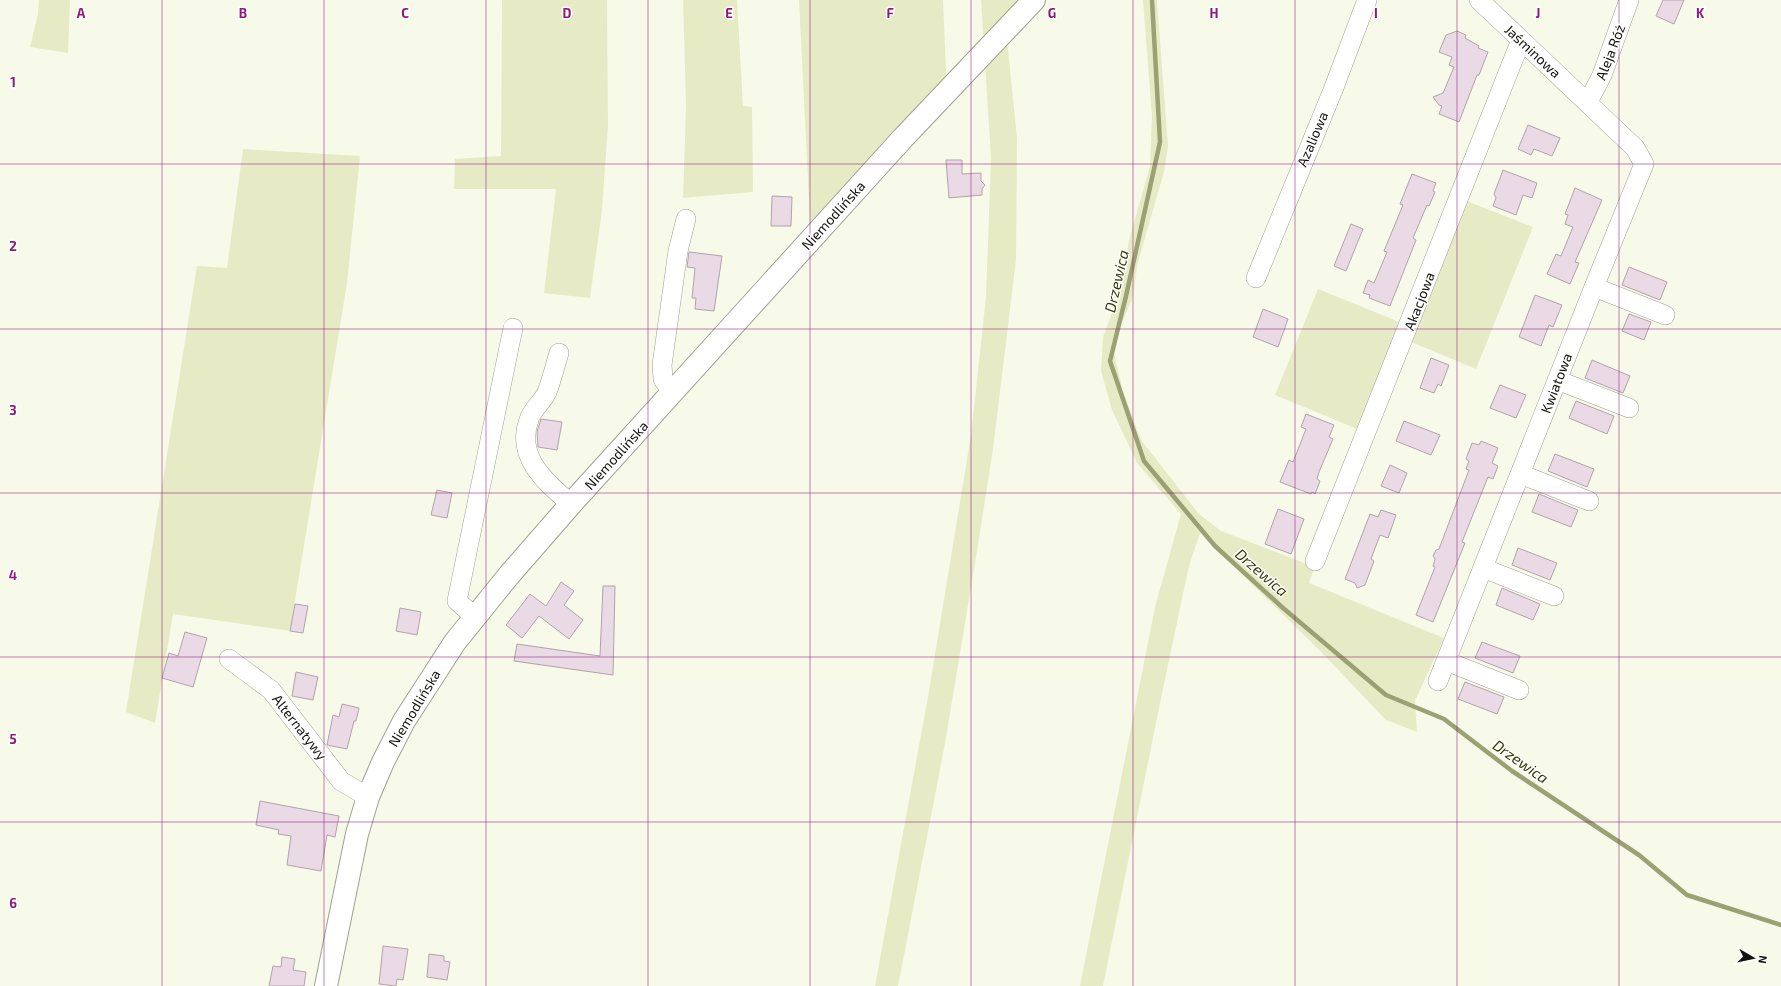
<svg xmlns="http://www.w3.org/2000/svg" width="1781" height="986" font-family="'Exo 2',sans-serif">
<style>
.green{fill:#e6ebc6}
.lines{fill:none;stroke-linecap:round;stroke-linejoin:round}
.stream{stroke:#9ba173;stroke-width:4.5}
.building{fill:#eadae5;stroke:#b1a2ac}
.minor-casing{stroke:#9fa192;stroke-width:20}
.major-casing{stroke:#9fa192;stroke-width:24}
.minor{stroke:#fff;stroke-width:19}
.major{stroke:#fff;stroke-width:22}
.grid{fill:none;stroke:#8f1a7a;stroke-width:1;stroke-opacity:0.55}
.labels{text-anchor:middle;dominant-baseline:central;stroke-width:3;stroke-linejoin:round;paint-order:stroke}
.street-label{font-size:14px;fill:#13140e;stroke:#fff}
.water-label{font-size:15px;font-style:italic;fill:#353900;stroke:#fff}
.grid-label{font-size:13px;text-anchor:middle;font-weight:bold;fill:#8f1a7a;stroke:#fff;stroke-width:3;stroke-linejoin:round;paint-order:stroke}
</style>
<rect width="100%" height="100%" fill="#f7fae9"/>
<path class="green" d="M 39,0 L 70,0 L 68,53 L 30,47 L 38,14 Z
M 502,0 L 607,0 L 608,125 L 602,210 L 590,298 L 544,293 L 556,189 L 454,189 L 455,159 L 501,156 Z
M 683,0 L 737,0 L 743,106 L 752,107 L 753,192 L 683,198 L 686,106 Z
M 799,0 L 943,0 L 947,92 L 811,240 Z
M 981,0 L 1034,0 L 1006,30 L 1017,138 L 1016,260 L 993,449 L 978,545 L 944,749 L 898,986 L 875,986 L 928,697 L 971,435 L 986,297 L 991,158 Z
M 1143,0 L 1157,0 L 1168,146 L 1164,172 L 1138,262 L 1132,300 L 1112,344 L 1123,391 L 1141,440 L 1199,514 L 1221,531 L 1315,567 L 1309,583 L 1444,638 L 1415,701 L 1417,732 L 1386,720 L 1323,654 L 1200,533 L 1189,566 L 1161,698 L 1103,986 L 1080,986 L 1155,607 L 1181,514 L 1137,463 L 1112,410 L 1101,371 L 1103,337 L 1121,289 L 1129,240 L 1150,166 L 1152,116 Z
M 243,149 L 360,156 L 347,283 L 290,631 L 173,614 L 155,723 L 126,712 L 197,266 L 227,268 Z
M 1459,198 L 1533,227 L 1476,369 L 1404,339 L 1367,433 L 1275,395 L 1318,289 L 1409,326 Z"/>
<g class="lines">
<path class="stream" d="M 1152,0 L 1160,142 L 1126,296 L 1110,361 L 1144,461 L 1215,546 L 1283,608 L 1386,695 L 1444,719 L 1512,771 L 1639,855 L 1687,895 L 1781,925"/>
</g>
<path class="building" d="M 1663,0 L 1684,0 L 1674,24 L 1656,16 Z
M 1457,31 L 1466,35 L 1465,38 L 1479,46 L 1478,48 L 1488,52 L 1479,75 L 1477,75 L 1459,122 L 1439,114 L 1442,106 L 1439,105 L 1433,97 L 1443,93 L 1454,67 L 1449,65 L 1452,57 L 1439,52 L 1446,35 Z
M 1528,125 L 1560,138 L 1552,156 L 1534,149 L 1531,155 L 1518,149 Z
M 946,160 L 962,160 L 962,174 L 981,173 L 981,181 L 985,185 L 982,189 L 982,195 L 949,198 Z
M 1503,170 L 1537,183 L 1532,198 L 1523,195 L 1516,215 L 1493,206 L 1496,198 L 1494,194 Z
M 1412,174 L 1436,183 L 1433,191 L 1435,192 L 1429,206 L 1427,205 L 1413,238 L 1416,240 L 1390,306 L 1369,298 L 1370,295 L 1363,293 L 1368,280 L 1374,283 L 1387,252 L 1384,251 L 1403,205 L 1400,204 Z
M 1575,188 L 1602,200 L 1575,262 L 1579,263 L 1570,284 L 1547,274 L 1556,254 L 1561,256 L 1573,227 L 1565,224 L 1568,215 L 1565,214 Z
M 772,196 L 792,197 L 791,226 L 771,226 Z
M 1351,224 L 1363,229 L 1346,271 L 1334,266 Z
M 689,252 L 722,256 L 714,311 L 695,309 L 696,298 L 692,298 L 695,268 L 687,267 Z
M 1629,267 L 1667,282 L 1660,300 L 1622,285 Z
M 1535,295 L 1562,305 L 1553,327 L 1549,325 L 1541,346 L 1519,337 Z
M 1263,309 L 1288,319 L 1278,347 L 1253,337 Z
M 1629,314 L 1651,322 L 1644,340 L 1622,331 Z
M 1431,358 L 1449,365 L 1441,386 L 1438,384 L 1434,393 L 1420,388 Z
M 1592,360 L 1630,376 L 1623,393 L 1585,378 Z
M 1500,385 L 1526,395 L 1516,418 L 1490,408 Z
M 1576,401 L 1614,416 L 1607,434 L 1569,418 Z
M 1306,414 L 1334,425 L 1329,437 L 1333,439 L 1319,472 L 1317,479 L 1320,481 L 1315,494 L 1312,492 L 1311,494 L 1280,482 L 1289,460 L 1293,462 L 1306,429 L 1301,427 Z
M 541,419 L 562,422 L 557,450 L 538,447 L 537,432 Z
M 1404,421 L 1440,435 L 1431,455 L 1396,441 Z
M 1481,441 L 1498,448 L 1492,463 L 1498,466 L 1493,479 L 1488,477 L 1462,542 L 1465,543 L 1433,622 L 1416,615 L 1435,567 L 1433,566 L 1435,559 L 1433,556 L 1436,550 L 1439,549 L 1469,470 L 1466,469 L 1469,461 L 1466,459 L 1472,443 L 1479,445 Z
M 1555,454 L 1594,469 L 1587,487 L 1548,471 Z
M 1390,465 L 1407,473 L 1399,493 L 1381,486 Z
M 437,490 L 452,493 L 447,518 L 431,515 Z
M 1539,494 L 1578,510 L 1571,527 L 1532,512 Z
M 1278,509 L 1304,519 L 1291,554 L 1265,544 Z
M 1381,510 L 1396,515 L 1388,538 L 1380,535 L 1371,559 L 1374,561 L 1365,585 L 1357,588 L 1355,583 L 1345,579 L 1370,514 L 1378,517 Z
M 1518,548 L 1557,563 L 1550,580 L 1512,565 Z
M 561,582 L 574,591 L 564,605 L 583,620 L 569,639 L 539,616 L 522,638 L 506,625 L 530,594 L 546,606 Z
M 603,586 L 615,586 L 613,675 L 514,661 L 517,644 L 600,656 Z
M 1502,588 L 1540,604 L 1533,620 L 1496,605 Z
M 295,604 L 308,606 L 303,633 L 290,631 Z
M 400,608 L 421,612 L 417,635 L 396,631 Z
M 185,632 L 207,638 L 193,687 L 162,678 L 169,653 L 178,656 Z
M 1482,642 L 1520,656 L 1513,673 L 1475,658 Z
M 296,672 L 318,677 L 313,700 L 292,696 Z
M 1465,682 L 1504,697 L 1497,714 L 1458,699 Z
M 342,704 L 359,708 L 356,721 L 354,721 L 347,749 L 327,745 L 333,715 L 339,717 Z
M 260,801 L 339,816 L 335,837 L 327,835 L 321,871 L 287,865 L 291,836 L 278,834 L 279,830 L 256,825 Z
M 383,946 L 408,949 L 403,980 L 397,979 L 396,986 L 379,984 Z
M 429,954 L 444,956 L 444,961 L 450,962 L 447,980 L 427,977 Z
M 282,957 L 295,959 L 293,970 L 306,972 L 304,986 L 269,986 L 273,966 L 281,967 Z"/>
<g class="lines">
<g class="minor-casing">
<path id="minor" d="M 1588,102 L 1602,75 L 1629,0
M 1256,278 L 1333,90 L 1367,0
M 1594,287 L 1665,315
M 559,353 C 555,366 552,379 547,392 C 543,401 534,408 530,417 C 514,455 544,481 571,504
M 1557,380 L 1629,408
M 672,392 L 663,379 L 662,365 L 678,251 L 686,219
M 1520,474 L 1589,501
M 1315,561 L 1521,40
M 1483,568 L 1554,596
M 475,617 L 457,601 L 513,328
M 229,659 L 271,690 L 341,781 L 368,797
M 1446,661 L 1519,690
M 1438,681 L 1594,287 L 1644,164 L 1635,148 L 1479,0"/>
</g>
<g class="major-casing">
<path id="major" d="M 326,986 L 357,834 L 368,797 L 383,762 L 404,721 L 455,642 L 510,574 L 571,504 L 903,138 L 1034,0"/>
</g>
<use href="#minor" class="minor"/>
<use href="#major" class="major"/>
</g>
<path class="grid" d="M 162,0 L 162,986M 324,0 L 324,986M 486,0 L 486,986M 648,0 L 648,986M 810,0 L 810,986M 971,0 L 971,986M 1133,0 L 1133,986M 1295,0 L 1295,986M 1457,0 L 1457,986M 1619,0 L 1619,986M 0,164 L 1781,164M 0,329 L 1781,329M 0,493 L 1781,493M 0,657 L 1781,657M 0,822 L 1781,822"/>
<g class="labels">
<g class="street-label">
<text transform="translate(1533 51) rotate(43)">Jaśminowa</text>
<text transform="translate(1610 52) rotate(-69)">Aleja Róż</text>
<text transform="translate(1312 139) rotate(-67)">Azaliowa</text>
<text transform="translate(833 215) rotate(-48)">Niemodlińska</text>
<text transform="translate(1419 301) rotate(-69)">Akacjowa</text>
<text transform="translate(1556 383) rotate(-69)">Kwiatowa</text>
<text transform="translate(616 455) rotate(-48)">Niemodlińska</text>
<text transform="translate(414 708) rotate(-59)">Niemodlińska</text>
<text transform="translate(300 727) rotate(52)">Alternatywy</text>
</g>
<g class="water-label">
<text transform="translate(1116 281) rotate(-77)">Drzewica</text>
<text transform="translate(1262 572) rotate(41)">Drzewica</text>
<text transform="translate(1521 761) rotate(35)">Drzewica</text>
</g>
</g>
<g class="grid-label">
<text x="81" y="18">A</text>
<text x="243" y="18">B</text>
<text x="405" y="18">C</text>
<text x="567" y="18">D</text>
<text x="729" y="18">E</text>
<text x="890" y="18">F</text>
<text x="1052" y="18">G</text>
<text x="1214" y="18">H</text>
<text x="1376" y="18">I</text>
<text x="1538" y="18">J</text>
<text x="1700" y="18">K</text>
<text x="13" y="87">1</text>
<text x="13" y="251">2</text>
<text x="13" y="415">3</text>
<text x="13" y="580">4</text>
<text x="13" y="744">5</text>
<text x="13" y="908">6</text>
</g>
<g transform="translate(1753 958) rotate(99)" stroke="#ffffff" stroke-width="3" paint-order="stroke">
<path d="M0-3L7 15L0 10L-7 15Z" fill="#13140e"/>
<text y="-6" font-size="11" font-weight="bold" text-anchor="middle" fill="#13140e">N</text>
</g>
</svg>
